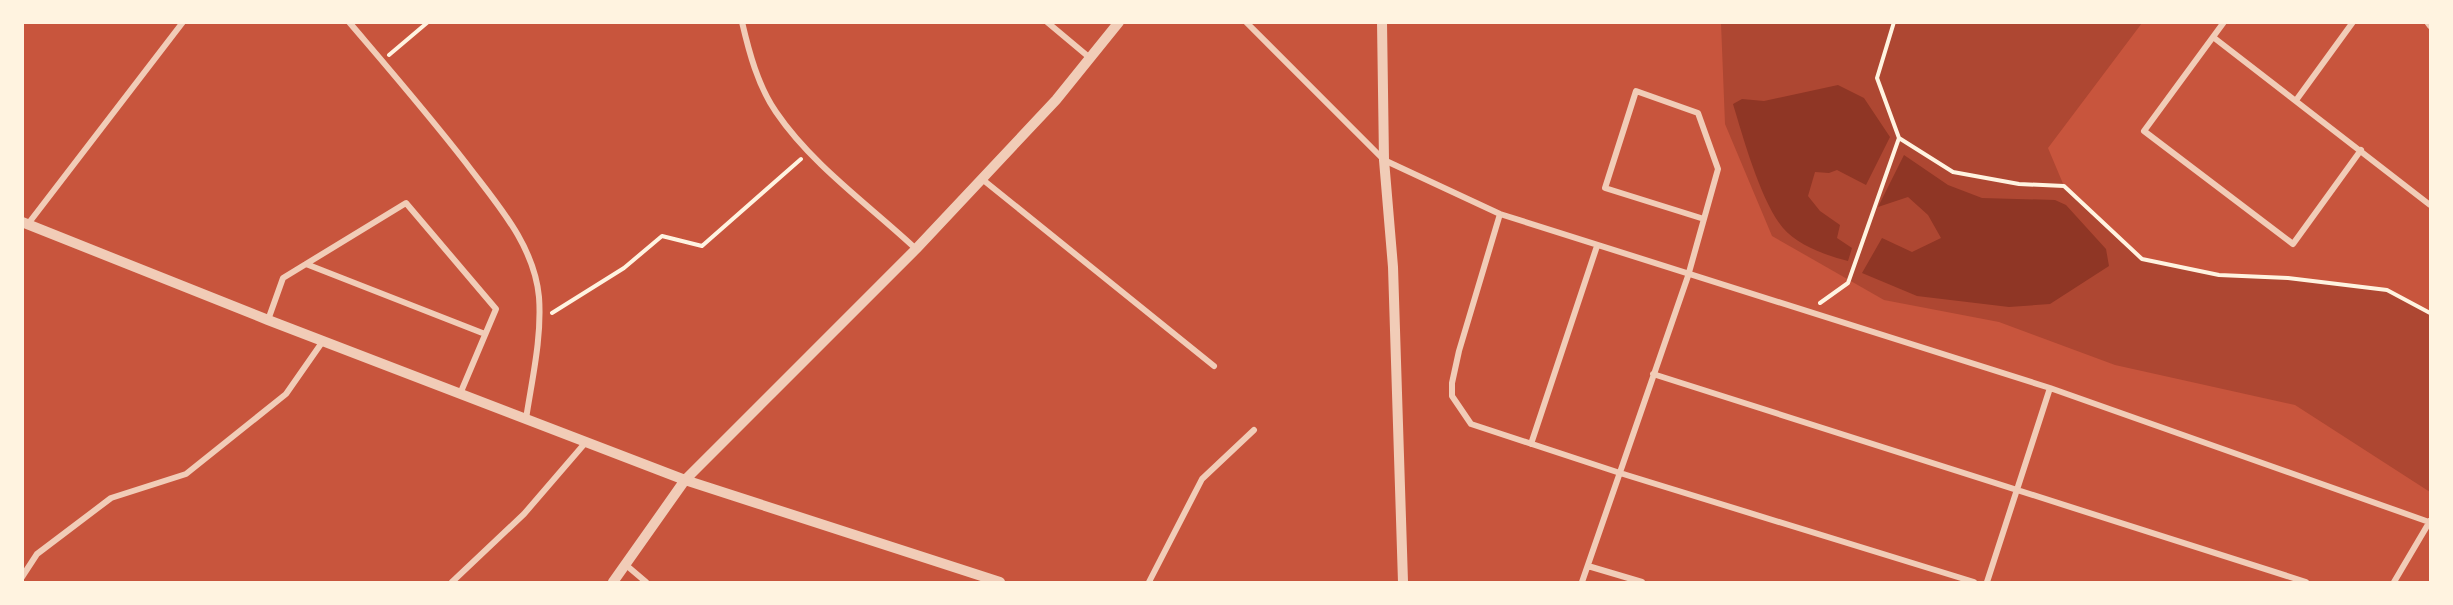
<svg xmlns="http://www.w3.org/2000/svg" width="2453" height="605" font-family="Commissioner,sans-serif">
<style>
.green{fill:#ae4732}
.water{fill:#8f3625}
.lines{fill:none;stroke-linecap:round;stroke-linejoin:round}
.path{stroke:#fff3e0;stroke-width:4}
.minor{stroke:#f1ccb7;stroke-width:6}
.tertiary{stroke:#f1ccb7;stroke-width:10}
</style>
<rect width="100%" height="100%" fill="#c8553d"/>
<path class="green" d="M 1721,23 L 2142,23 L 2048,148 L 2064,186 L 2142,259 L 2219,275 L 2288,278 L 2387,290 L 2430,313 L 2430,492 L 2295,405 L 2115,365 L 1999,322 L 1884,300 L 1772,236 L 1725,124 Z"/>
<path class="water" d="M 1838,85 L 1864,98 L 1890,137 L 1866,185 L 1837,170 L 1829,173 L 1815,172 L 1808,196 L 1820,211 L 1840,225 L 1837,238 L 1852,248 L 1848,261 C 1827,256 1797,245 1783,228 C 1761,202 1743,137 1733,104 L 1742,99 L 1764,101 Z
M 1904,155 L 1948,185 L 1982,198 L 2055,200 L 2066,205 L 2106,249 L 2109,266 L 2050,304 L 2009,307 L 1917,296 L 1862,273 L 1882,238 L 1912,252 L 1941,238 L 1928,215 L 1908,197 L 1878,207 Z"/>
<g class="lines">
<path class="path" d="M 1894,22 L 1877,78 L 1899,138 L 1953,172 L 2019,184 L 2064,186 L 2142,259 L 2219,275 L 2288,278 L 2387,290 L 2430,313
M 389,55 L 428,22
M 1820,303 L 1848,283 L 1899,138
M 552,313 L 624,268 L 662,236 L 702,246 L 801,159"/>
<path class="minor" d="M 349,22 C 389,69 428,114 466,163 C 496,203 534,244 539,297 C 542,338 532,379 526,419
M 742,22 C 749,52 758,86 776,112 C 812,165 869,205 916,249
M 1047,22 L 1090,58
M 1246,22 L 1384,160 L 1500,214 L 2050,388 L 2429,522
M 2224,22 L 2144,131 L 2293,244 L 2361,150
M 2427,22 L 2430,26
M 2213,37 L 2430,205
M 2297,99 L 2353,22
M 982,179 L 1214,366
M 1500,214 L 1459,351 L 1452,383 L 1452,396 L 1471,424 L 1620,473 L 1974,582
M 28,224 L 183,22
M 306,264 L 485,334
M 268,320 L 283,278 L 406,203 L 496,309 L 460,394
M 1653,374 L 2306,582
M 1531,444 L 1597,246
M 626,565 L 646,582
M 1588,566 L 1642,582
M 22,577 L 37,554 L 111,498 L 186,474 L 286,394 L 323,341
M 452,582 L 524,514 L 586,442
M 1149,582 L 1202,479 L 1254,430
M 1582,582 L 1688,276 L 1718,169 L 1698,113 L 1636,91 L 1605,188 L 1704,219
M 1987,582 L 2050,388
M 2394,582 L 2430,521"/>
<path class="tertiary" d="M 1382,22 L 1384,160 L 1393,267 L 1403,582
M 22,222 L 268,320 L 685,480 L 1000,582
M 613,582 L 685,480 L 916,249 L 1056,100 L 1119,22"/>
</g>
<rect width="2453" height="605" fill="none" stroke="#fff3e0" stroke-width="48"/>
</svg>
